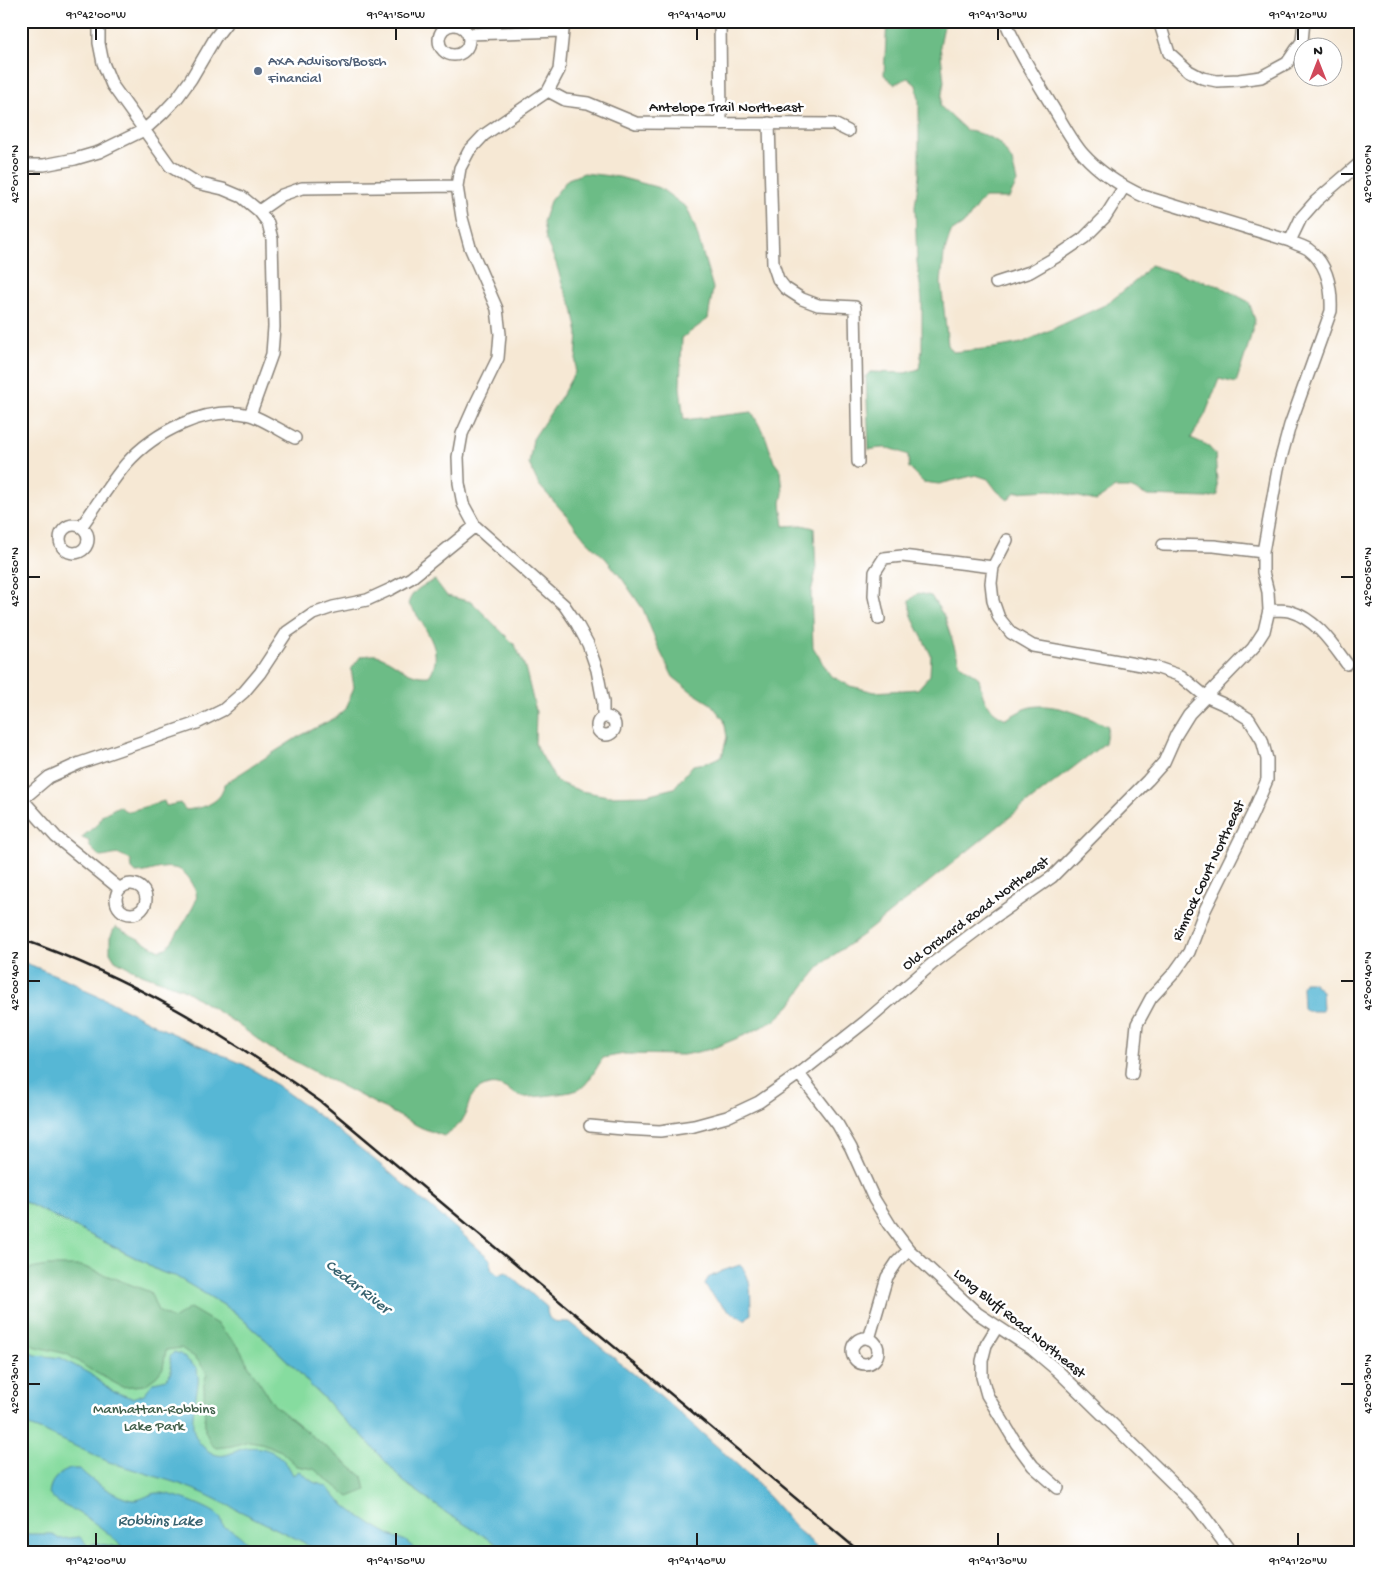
<svg xmlns="http://www.w3.org/2000/svg" width="1381" height="1573" font-family="'Gochi Hand',sans-serif">
<style>
.green{fill:#86dc9f;stroke:#517c5e}
.forest{fill:#6cbc86;stroke:#446c51}
.water{fill:#57b7d5;stroke:#3a6a78}
.lines{fill:none;stroke-linecap:round;stroke-linejoin:round}
.minor-casing{stroke:#898278;stroke-width:14}
.minor{stroke:#fff;stroke-width:11}
.rail{stroke:#1c1c1c;stroke-width:2.5}
.ticks{fill:none;stroke:#1c1c1c;stroke-width:2}
.service-dot{fill:#5c6f8a;stroke:#fff;stroke-width:2}
.labels{text-anchor:middle;dominant-baseline:central;stroke-width:5;stroke-linejoin:round;paint-order:stroke}
.service-label{font-size:15px;fill:#4e5e75;stroke:#fff;text-anchor:start}
.street-label{font-size:15px;fill:#1c1c1c;stroke:#fff}
.park-label{font-size:15px;fill:#415f4a;stroke:#fff}
.water-label{font-size:16px;font-style:italic;fill:#37626f;stroke:#fff}
.neatline{fill:none;stroke:#1c1c1c;stroke-width:2}
.ticks-label{font-size:12px;text-anchor:middle;fill:#1c1c1c}
</style>
<rect width="100%" height="100%" fill="#fff"/>
<filter id="ink" filterUnits="userSpaceOnUse"><feTurbulence type="fractalNoise" baseFrequency=".02" numOctaves="2"/><feDisplacementMap in="SourceGraphic" scale="10" xChannelSelector="R" yChannelSelector="G"/><feConvolveMatrix kernelMatrix="1 2 1 2 8 2 1 2 1" color-interpolation-filters="sRGB"/></filter>
<filter id="wash" filterUnits="userSpaceOnUse"><feTurbulence type="fractalNoise" baseFrequency=".0096" numOctaves="4" result="noise"/><feDisplacementMap in="SourceGraphic" scale="20" xChannelSelector="R" yChannelSelector="G"/><feGaussianBlur stdDeviation="1.12" result="paint"/><feColorMatrix in="noise" values="0 0 0 0 0 0 0 0 0 0 0 0 0 0 0 0 0 1.4 0 .05"/><feComposite in="paint" operator="in"/></filter>
<g filter="url(#wash)">
<rect width="100%" height="100%" fill="#f6e8d4"/>
<path class="green" d="M 21,1200 L 146,1263 C 155,1270 164,1274 175,1275 L 232,1310 L 266,1340 L 298,1371 L 310,1385 L 324,1398 L 340,1417 L 359,1431 L 409,1486 L 510,1552 L 21,1552 Z"/>
<path class="forest" d="M 887,21 L 945,21 L 940,45 L 944,82 L 940,106 L 966,130 L 985,135 L 1000,143 L 1012,161 L 1017,182 L 1009,198 L 984,198 L 977,206 L 966,222 L 951,232 L 944,254 L 941,283 L 948,345 L 953,352 L 994,348 L 1022,343 L 1107,304 L 1138,279 L 1150,265 L 1219,286 L 1249,302 L 1255,320 L 1249,343 L 1236,383 L 1219,379 L 1205,415 L 1191,438 L 1207,445 L 1215,454 L 1218,495 L 1207,498 L 1148,496 L 1130,488 L 1115,488 L 1096,501 L 1050,490 L 1015,492 L 1008,500 L 997,491 L 988,479 L 976,475 L 939,484 L 923,482 L 909,468 L 908,455 C 892,448 886,446 869,450 L 866,376 L 870,372 L 905,373 L 919,369 L 922,350 L 922,299 L 917,262 L 915,206 L 919,176 L 919,99 L 916,85 L 908,78 L 894,84 L 884,75 Z
M 584,173 L 619,177 L 660,188 L 687,208 L 695,227 L 713,288 L 708,319 L 682,338 L 680,387 L 684,420 L 752,412 L 766,438 L 774,462 L 781,471 L 783,493 L 781,503 L 784,526 L 802,525 L 814,528 L 816,571 L 811,592 L 813,647 L 830,675 L 850,686 L 875,692 L 918,689 L 930,675 L 931,655 L 912,617 L 909,601 L 918,593 L 931,596 L 944,616 L 960,664 L 979,678 C 983,700 986,709 1006,719 C 1012,716 1018,712 1024,709 C 1050,699 1084,716 1108,726 L 1105,743 L 1030,801 L 865,933 L 824,962 L 805,985 L 790,1006 L 774,1021 L 745,1035 L 711,1049 L 683,1055 L 624,1054 L 603,1058 C 596,1068 590,1082 580,1089 C 574,1093 530,1098 523,1097 C 508,1093 501,1079 483,1087 C 467,1094 470,1108 462,1121 C 458,1127 449,1132 444,1136 L 422,1128 L 271,1049 L 234,1022 L 183,989 L 139,973 L 115,960 L 110,952 L 110,938 L 115,927 L 160,950 C 161,950 167,948 167,947 C 172,943 195,906 196,900 C 199,890 187,872 178,869 C 162,864 151,873 136,873 L 132,869 L 131,861 C 118,850 115,856 100,857 L 90,847 L 89,841 L 82,838 L 82,837 L 99,823 L 102,815 L 119,806 L 127,812 L 164,801 L 166,806 L 180,803 L 186,810 C 202,808 223,803 224,784 L 298,737 L 335,718 L 346,709 L 354,687 L 351,669 L 361,656 C 366,656 373,654 377,655 C 398,662 406,678 429,676 C 434,669 436,662 435,653 C 434,640 417,613 408,604 C 412,590 422,586 435,580 L 447,596 L 472,602 L 515,645 L 525,667 L 536,712 L 535,744 L 557,782 L 581,791 L 608,796 L 646,795 L 674,788 L 693,765 L 706,763 L 722,756 L 727,737 L 724,720 L 711,704 L 692,692 L 673,677 L 659,649 L 643,609 L 623,580 L 606,559 L 586,540 L 567,516 L 539,485 L 529,464 L 533,439 L 561,397 L 575,372 L 578,334 L 573,308 L 563,287 L 556,263 L 546,240 L 543,222 L 550,201 L 568,179 Z
M 47,1266 L 82,1266 L 150,1292 L 158,1311 L 173,1319 L 190,1308 L 217,1324 L 238,1346 L 250,1368 L 274,1405 L 363,1477 L 366,1490 L 349,1497 L 314,1469 L 297,1466 L 281,1451 L 261,1443 L 249,1441 L 232,1446 L 216,1448 L 211,1444 L 205,1431 L 204,1384 L 207,1373 L 196,1358 L 181,1348 L 166,1350 L 163,1368 L 157,1376 L 145,1385 L 122,1387 L 89,1369 L 67,1354 L 21,1343 L 21,1271 Z"/>
<path class="water" d="M 21,961 L 75,983 L 84,990 L 109,1001 L 165,1030 L 245,1065 L 268,1079 L 326,1121 L 376,1161 L 459,1231 L 491,1260 L 491,1269 L 498,1275 L 506,1272 L 547,1307 C 547,1325 557,1321 570,1322 L 662,1397 L 753,1479 L 799,1531 L 823,1552 L 510,1552 L 448,1514 L 403,1481 L 359,1432 L 340,1417 L 324,1398 L 310,1385 L 298,1371 L 266,1340 L 232,1310 L 175,1276 C 164,1274 155,1270 146,1263 L 21,1200 Z
M 1304,982 L 1312,982 L 1322,991 L 1323,1011 L 1306,1011 L 1303,1008 L 1302,987 Z
M 740,1265 C 753,1278 750,1296 751,1314 L 745,1320 C 729,1312 714,1300 705,1285 L 708,1278 L 722,1271 Z
M 21,1349 L 36,1355 L 61,1358 L 90,1374 L 112,1391 L 132,1398 L 144,1394 L 154,1382 L 167,1379 L 171,1372 L 170,1357 L 174,1352 L 180,1354 L 197,1368 C 197,1373 199,1378 198,1383 C 195,1410 183,1435 210,1452 C 221,1459 229,1454 239,1450 C 255,1444 274,1449 285,1462 C 288,1465 291,1471 293,1475 L 299,1471 L 313,1482 L 326,1486 L 336,1498 L 352,1511 L 373,1525 L 392,1536 L 406,1541 L 418,1552 L 316,1552 L 303,1542 L 203,1493 L 180,1484 L 109,1462 L 45,1432 L 21,1423 Z
M 70,1469 L 80,1469 C 89,1480 119,1499 133,1500 C 141,1501 150,1493 158,1493 C 169,1492 212,1508 219,1516 C 222,1519 222,1523 224,1527 C 238,1532 245,1539 253,1552 L 21,1552 L 21,1535 L 24,1534 L 52,1534 L 59,1539 L 80,1537 L 88,1546 L 96,1543 L 122,1548 C 113,1535 90,1519 75,1511 C 63,1505 57,1504 49,1493 C 51,1479 58,1474 70,1469 Z"/>
</g>
<g filter="url(#ink)">
<g class="lines">
<g class="minor-casing">
<path id="minor" d="M 99,21 L 99,43 L 103,63 L 112,85 L 170,166 L 197,183 L 223,189 L 242,197 L 259,211 L 268,223 L 272,239 L 274,327 L 272,354 L 250,415
M 564,21 L 559,70 L 548,91 L 484,135 L 469,151 L 460,168 L 457,186 L 462,218 L 470,247 L 497,309 L 500,334 L 498,358 L 474,407 L 462,434 L 458,457 L 459,483 L 463,504 L 475,526 L 564,605 L 577,624 L 588,644 L 597,670 L 603,702 L 603,717
M 720,21 L 721,122
M 1159,21 L 1169,53 L 1189,71 L 1202,78 L 1217,81 L 1239,80 L 1261,77 L 1287,63 L 1302,41 L 1304,21
M439 40a15 15 0 1 1 30 0a15 15 0 1 1-30 0Z
M 468,34 L 562,31
M 548,91 L 565,100 L 588,103 L 636,123 L 834,124 L 848,131
M 769,123 L 773,264 L 778,279 L 785,288 L 802,299 L 818,305 L 855,307 L 858,462
M 21,165 L 44,165 L 75,159 L 99,152 L 144,130 L 163,113 L 178,97 L 191,79 L 215,38 L 228,21
M 259,211 L 282,195 L 302,188 L 457,186
M 1290,241 L 1301,218 L 1316,201 L 1360,163
M 996,283 L 1030,272 L 1056,257 L 1084,238 L 1105,217 L 1124,187
M60 539a14 14 0 1 1 28 0a14 14 0 1 1-28 0Z
M 81,527 C 96,506 110,483 126,464 C 154,432 207,405 250,415 C 261,418 283,432 295,438
M 1007,540 L 993,567 L 991,583 L 993,601 L 999,618 L 1011,633 L 1033,646 L 1158,668 L 1181,676 L 1205,696 L 1230,707 L 1249,719 L 1262,740 L 1267,759 L 1267,780 L 1252,815 L 1205,910 L 1189,952 L 1174,973 L 1151,998 L 1137,1024 L 1132,1074
M 1163,545 L 1214,546 L 1263,552
M 1269,610 C 1275,610 1283,610 1289,611 C 1316,619 1331,642 1347,664
M 879,619 L 874,596 L 875,572 L 884,558 L 902,556 L 993,567
M597 726a9 9 0 1 1 18 0a9 9 0 1 1-18 0Z
M 21,798 L 56,837 L 120,889
M 23,799 L 49,777 L 80,763 L 197,723 L 223,710 L 244,692 L 260,673 L 287,632 L 313,614 L 333,607 L 367,600 L 391,589 L 411,578 L 475,526
M116 899a15 15 0 1 1 30 0a15 15 0 1 1-30 0Z
M 799,1074 L 838,1125 L 851,1148 L 874,1199 L 890,1225 L 909,1250 L 977,1313 L 1032,1349 L 1058,1371 L 1197,1507 L 1231,1552
M 590,1126 L 623,1129 L 660,1131 L 694,1126 L 727,1117 L 759,1102 L 799,1074 L 866,1021 L 932,964 L 989,921 L 1052,877 L 1148,780 L 1164,762 L 1176,735 L 1189,714 L 1253,648 L 1264,631 L 1269,610 L 1268,592 L 1263,572 L 1263,552 L 1278,469 L 1290,425 L 1331,311 C 1332,288 1328,264 1308,249 C 1303,246 1295,244 1290,241 L 1143,196 C 1121,186 1100,173 1083,154 C 1071,140 1062,122 1052,106 C 1035,78 1018,51 1005,21
M 997,1327 L 986,1345 L 982,1361 L 982,1377 L 987,1395 L 1016,1443 L 1033,1466 L 1058,1488
M852 1351a13 13 0 1 1 26 0a13 13 0 1 1-26 0Z
M 869,1339 L 887,1277 L 897,1262 L 909,1250"/>
</g>
<use href="#minor" class="minor"/>
<path class="rail" d="M 21,939 C 132,978 225,1034 321,1102 L 860,1552"/>
</g>
</g>
<path class="ticks" d="M 96,28 L 96,40M 396,28 L 396,40M 697,28 L 697,40M 998,28 L 998,40M 1298,28 L 1298,40M 28,174 L 40,174M 1341,174 L 1354,174M 28,577 L 40,577M 1341,577 L 1354,577M 28,981 L 40,981M 1341,981 L 1354,981M 28,1384 L 40,1384M 1341,1384 L 1354,1384M 96,1533 L 96,1546M 396,1533 L 396,1546M 697,1533 L 697,1546M 998,1533 L 998,1546M 1298,1533 L 1298,1546"/>
<circle class="service-dot" cx="258" cy="71" r="5"/>
<g class="labels">
<g class="service-label">
<text x="268" y="62">AXA Advisors/Bosch<tspan x="268" dy="17">Financial</tspan></text>
</g>
<g class="street-label">
<text x="726" y="108">Antelope Trail Northeast</text>
<text transform="translate(1209 871) rotate(-65)">Rimrock Court Northeast</text>
<text transform="translate(976 914) rotate(-37)">Old Orchard Road Northeast</text>
<text transform="translate(1019 1324) rotate(39)">Long Bluff Road Northeast</text>
</g>
<g class="park-label">
<text x="154" y="1410">Manhattan-Robbins<tspan x="154" dy="17">Lake Park</tspan></text>
</g>
<g class="water-label">
<text transform="translate(357 1288) rotate(38)">Cedar River</text>
<text x="160" y="1522">Robbins Lake</text>
</g>
</g>
<rect width="1381" height="1573" fill="none" stroke="#fff" stroke-width="55"/>
<g transform="translate(1318 62)"><circle r="24" fill="#ffffff" stroke="#a4a4a4"/>
<path d="M0-4L9 19L0 12L-9 19Z" fill="#d1495b"/>
<text y="-8" font-size="14" font-weight="bold" text-anchor="middle" fill="#1c1c1c">N</text>
</g>
<rect x="28" y="28" width="1326" height="1518" class="neatline"/>
<g class="ticks-label">
<text x="96" y="18">91°42'00"W</text>
<text x="396" y="18">91°41'50"W</text>
<text x="697" y="18">91°41'40"W</text>
<text x="998" y="18">91°41'30"W</text>
<text x="1298" y="18">91°41'20"W</text>
<text transform="translate(14 174) rotate(-90)" y="4">42°01'00"N</text>
<text transform="translate(1367 174) rotate(-90)" y="4">42°01'00"N</text>
<text transform="translate(14 577) rotate(-90)" y="4">42°00'50"N</text>
<text transform="translate(1367 577) rotate(-90)" y="4">42°00'50"N</text>
<text transform="translate(14 981) rotate(-90)" y="4">42°00'40"N</text>
<text transform="translate(1367 981) rotate(-90)" y="4">42°00'40"N</text>
<text transform="translate(14 1384) rotate(-90)" y="4">42°00'30"N</text>
<text transform="translate(1367 1384) rotate(-90)" y="4">42°00'30"N</text>
<text x="96" y="1564">91°42'00"W</text>
<text x="396" y="1564">91°41'50"W</text>
<text x="697" y="1564">91°41'40"W</text>
<text x="998" y="1564">91°41'30"W</text>
<text x="1298" y="1564">91°41'20"W</text>
</g>
</svg>
